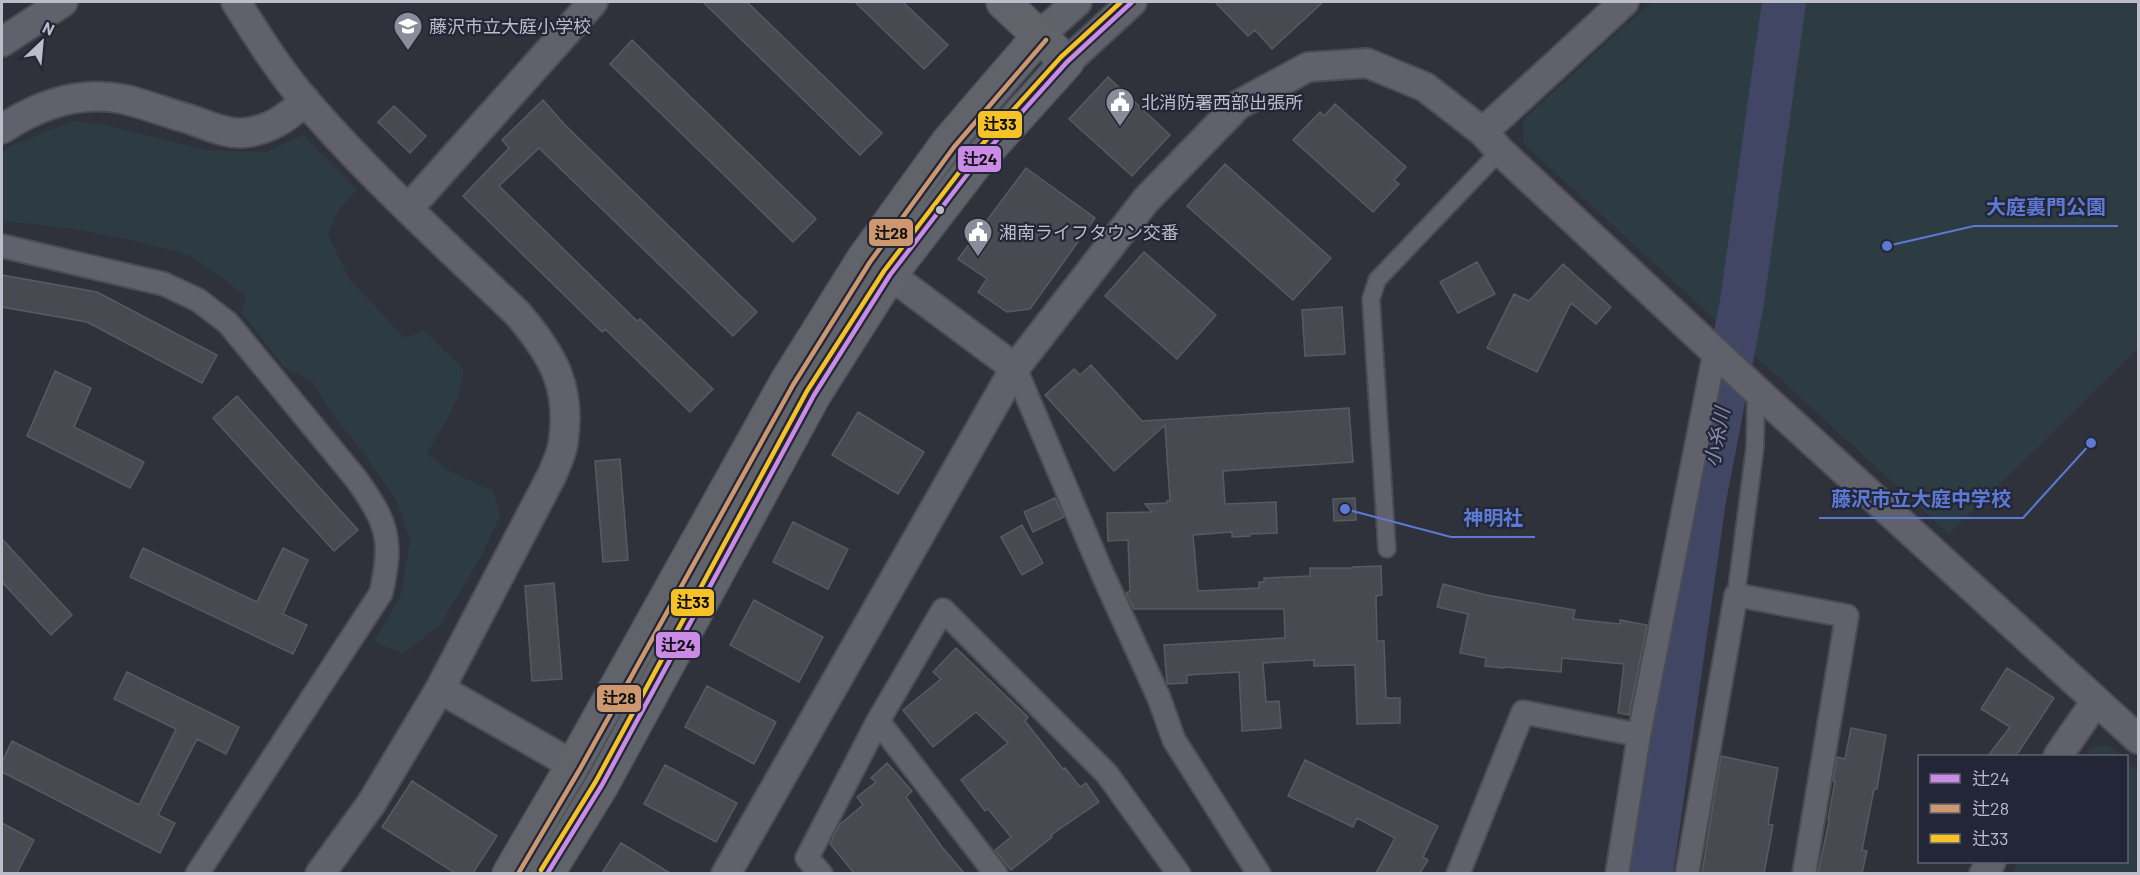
<svg xmlns="http://www.w3.org/2000/svg" width="2140" height="875" font-family="Barlow,'Noto Sans JP',sans-serif">
<style>
.green{fill:#2d3b42}
.lines{fill:none;stroke-linecap:round;stroke-linejoin:round}
.river{stroke:#404663;stroke-width:44}
.building{fill:#484a52;stroke:#585a63;stroke-width:1.5}
.pedestrian-casing{stroke:#4b4d54;stroke-width:20}
.minor-casing{stroke:#4b4d54;stroke-width:26}
.tertiary-casing{stroke:#4b4d54;stroke-width:32}
.primary-casing{stroke:#4d4f58;stroke-width:36}
.pedestrian{stroke:#60616a;stroke-width:16}
.minor{stroke:#60616a;stroke-width:22}
.tertiary{stroke:#60616a;stroke-width:28}
.primary{stroke:#61636b;stroke-width:33}
.bus-1-casing{stroke:#232636;stroke-width:9}
.bus-2-casing{stroke:#232636;stroke-width:9}
.bus-3-casing{stroke:#232636;stroke-width:9}
.bus-1{stroke:#ca8be6;stroke-width:4.5}
.bus-2{stroke:#cd976f;stroke-width:4.5}
.bus-3{stroke:#f5c228;stroke-width:4.5}
.bus-dot{fill:#bbbdcb;stroke:#232636;stroke-width:2}
.labels{text-anchor:middle;dominant-baseline:central;stroke-width:4.5;stroke-linejoin:round;paint-order:stroke}
.poi-label{font-size:18px;fill:#bbbdcb;stroke:#232636;text-anchor:start}
.water-label{font-size:20px;font-style:italic;fill:#868dae;stroke:#232636}
.leader{fill:none;stroke:#5c7ad3;stroke-width:2}
.callout-dot{fill:#5c7ad3;stroke:#232636;stroke-width:2}
.callout-label{font-size:20px;text-anchor:middle;font-weight:bold;fill:#5c7ad3;stroke:#232636;stroke-width:4.5;stroke-linejoin:round;paint-order:stroke}
.line-badge{stroke:#232636;stroke-width:2}
.pale-badge-label{font-size:16px;text-anchor:middle;font-weight:bold;fill:#111}
</style>
<rect width="100%" height="100%" fill="#2f323b"/>
<path class="green" d="M 1651,2 L 2138,2 L 2138,349 L 1949,534 L 1523,143 L 1523,120 Z
M 72,121 L 105,125 L 206,150 L 266,152 L 303,135 L 357,190 L 338,211 L 328,234 L 349,279 L 405,338 L 423,330 L 463,368 C 464,399 441,428 427,454 L 451,472 L 493,491 L 500,516 L 482,555 L 440,625 L 403,654 L 374,641 L 400,598 L 410,541 L 396,500 L 360,448 L 333,416 L 312,381 L 284,367 L 240,311 L 246,297 L 217,274 L 191,256 L 140,242 L 74,229 L 2,221 L 2,152 L 9,147 Z
M 2109,746 L 2122,756 L 2086,756 L 2092,747 Z
M 2127,761 L 2138,771 L 2138,873 L 2012,873 L 2019,862 L 2126,862 Z"/>
<g class="lines">
<path class="river" d="M 1651,874 L 1704,500 L 1742,302 L 1784,2"/>
</g>
<path class="building" d="M 703,2 L 747,2 L 882,133 L 860,155 Z
M 855,2 L 903,2 L 948,45 L 924,69 Z
M 1215,2 L 1323,2 L 1272,49 L 1255,30 L 1248,36 Z
M 632,40 L 816,219 L 793,242 L 610,64 Z
M 1108,77 L 1170,135 L 1132,176 L 1069,119 Z
M 543,100 L 564,124 L 757,312 L 733,336 L 539,148 L 499,186 L 637,321 L 640,319 L 713,389 L 690,412 L 605,329 L 602,332 L 463,196 L 509,148 L 502,140 Z
M 1335,104 L 1406,167 L 1394,180 L 1399,184 L 1373,212 L 1293,140 L 1320,112 L 1324,116 Z
M 394,106 L 426,136 L 410,153 L 378,122 Z
M 1225,164 L 1331,258 L 1293,300 L 1187,206 Z
M 1026,168 L 1095,218 L 1030,309 L 1007,312 L 978,292 L 987,279 L 958,259 Z
M 1144,252 L 1216,315 L 1177,359 L 1105,296 Z
M 1477,262 L 1495,294 L 1458,313 L 1440,282 Z
M 1563,264 L 1611,307 L 1596,324 L 1571,303 L 1537,372 L 1487,348 L 1514,294 L 1529,301 Z
M 2,275 L 97,292 L 217,355 L 202,383 L 87,322 L 2,307 Z
M 1342,307 L 1345,354 L 1305,356 L 1302,310 Z
M 1091,365 L 1142,421 L 1349,408 L 1353,462 L 1223,471 L 1225,504 L 1276,502 L 1277,533 L 1250,534 L 1250,536 L 1232,537 L 1232,532 L 1193,535 L 1198,591 L 1259,588 L 1259,582 L 1264,582 L 1264,578 L 1310,576 L 1310,568 L 1353,568 L 1353,567 L 1381,566 L 1382,595 L 1376,596 L 1377,641 L 1384,641 L 1386,698 L 1400,698 L 1400,723 L 1357,724 L 1355,665 L 1314,666 L 1314,660 L 1263,663 L 1266,702 L 1279,701 L 1281,728 L 1242,731 L 1239,672 L 1187,675 L 1187,683 L 1167,684 L 1164,645 L 1285,638 L 1284,609 L 1134,609 L 1126,593 L 1130,591 L 1128,540 L 1108,541 L 1107,513 L 1152,512 L 1145,504 L 1167,503 L 1167,501 L 1170,501 L 1165,425 L 1114,471 L 1045,395 L 1074,369 L 1080,375 Z
M 55,371 L 91,388 L 74,427 L 144,462 L 130,488 L 27,436 Z
M 237,396 L 358,530 L 334,551 L 213,418 Z
M 858,412 L 924,452 L 898,494 L 832,455 Z
M 620,459 L 628,560 L 603,562 L 595,461 Z
M 1055,498 L 1064,517 L 1033,532 L 1024,512 Z
M 1355,498 L 1356,520 L 1334,521 L 1333,499 Z
M 793,522 L 848,549 L 828,589 L 773,562 Z
M 1022,525 L 1043,563 L 1022,575 L 1001,537 Z
M 2,539 L 72,615 L 51,635 L 2,582 Z
M 143,548 L 257,602 L 283,548 L 308,560 L 283,614 L 307,625 L 293,654 L 130,577 Z
M 554,583 L 562,679 L 532,681 L 525,586 Z
M 1443,584 L 1486,595 L 1575,610 L 1573,619 L 1620,624 L 1620,620 L 1647,625 L 1629,715 L 1618,713 L 1624,664 L 1562,658 L 1561,672 L 1505,667 L 1504,668 L 1485,666 L 1486,658 L 1460,653 L 1468,614 L 1437,607 Z
M 754,600 L 823,637 L 799,682 L 730,645 Z
M 956,648 L 1028,717 L 1025,721 L 1063,769 L 1065,768 L 1080,787 L 1086,783 L 1099,802 L 1051,835 L 1052,837 L 1011,870 L 995,850 L 1011,837 L 988,809 L 985,811 L 961,780 L 1008,743 L 976,712 L 933,747 L 903,710 L 941,679 L 933,672 Z
M 2007,668 L 2054,698 L 2016,756 L 1988,756 L 2010,727 L 1981,709 Z
M 127,672 L 239,727 L 226,754 L 197,739 L 158,815 L 175,823 L 160,853 L 2,772 L 2,762 L 12,741 L 139,805 L 176,729 L 114,699 Z
M 707,686 L 776,722 L 754,764 L 685,727 Z
M 1851,728 L 1886,735 L 1877,789 L 1874,789 L 1862,850 L 1867,851 L 1862,873 L 1818,873 L 1829,821 L 1828,820 L 1835,781 L 1833,781 L 1837,757 L 1845,759 Z
M 1721,756 L 1778,768 L 1768,824 L 1773,825 L 1764,873 L 1702,873 Z
M 1305,760 L 1438,826 L 1423,857 L 1428,860 L 1420,873 L 1376,873 L 1395,838 L 1357,818 L 1353,827 L 1288,796 Z
M 887,763 L 912,791 L 906,797 L 942,847 L 964,873 L 854,873 L 830,844 L 839,825 L 863,805 L 857,797 L 876,782 L 871,778 Z
M 665,765 L 737,803 L 716,842 L 644,804 Z
M 412,781 L 497,836 L 473,873 L 455,873 L 382,827 Z
M 2,823 L 34,840 L 17,873 L 2,873 Z
M 621,843 L 670,873 L 602,873 Z"/>
<g class="lines">
<g class="pedestrian-casing">
<path id="pedestrian" d="M 1387,549 L 1371,299 L 1377,280 L 1500,151
M 1736,595 L 1755,447 L 1756,390"/>
</g>
<g class="minor-casing">
<path id="minor" d="M 2,246 L 164,284 L 198,300 L 228,323 L 357,480 C 388,524 393,540 381,593 L 197,874
M 1015,368 L 1103,575 L 1159,698 L 1174,740 L 1259,874
M 878,721 L 996,874
M 821,874 L 807,858 L 878,721 L 943,610 L 1107,774 L 1179,874
M 1458,874 L 1523,712 L 1639,735
M 1617,874 L 1639,735 L 1715,351
M 1687,874 L 1736,595 L 1847,616 L 1804,874"/>
</g>
<g class="tertiary-casing">
<path id="tertiary" d="M 236,2 C 258,37 280,72 307,103 C 372,178 446,245 518,314 C 553,355 572,388 563,444 C 561,455 556,465 552,475 L 440,689 L 371,804 L 320,874
M 1040,35 L 1077,2
M 2,42 L 63,2
M 1067,62 L 1132,2
M 2,129 C 38,105 78,90 123,99 C 145,104 167,113 189,119 C 204,124 225,134 242,133 C 269,131 286,118 306,101
M 1483,132 L 1624,2
M 408,209 L 593,2
M 871,263 L 890,275 L 1015,368
M 440,689 L 573,765
M 2058,756 L 2096,701
M 726,874 L 1015,368 L 1146,200 L 1238,105 L 1308,67 L 1367,63 L 1425,87 L 1483,132 L 1500,151 L 1756,390 L 2138,739
M 1984,874 L 1991,862"/>
</g>
<g class="primary-casing">
<path id="primary" d="M 509,874 L 573,765 L 787,381 L 864,258 L 948,142 L 1040,35
M 547,874 L 602,785 L 814,395 L 890,275 L 976,163 L 1067,62 L 1003,2"/>
</g>
<use href="#pedestrian" class="pedestrian"/>
<use href="#minor" class="minor"/>
<use href="#tertiary" class="tertiary"/>
<use href="#primary" class="primary"/>
<g class="bus-1-casing">
<path id="bus-1" d="M 547,874 L 602,785 L 814,395 L 890,275 L 976,163 L 1067,62 L 1132,2"/>
</g>
<g class="bus-2-casing">
<path id="bus-2" d="M 518,874 L 580,769 L 793,385 L 870,262 L 954,147 L 1046,40"/>
</g>
<g class="bus-3-casing">
<path id="bus-3" d="M 541,870 L 596,781 L 807,391 L 884,271 L 970,158 L 1061,57 L 1121,2"/>
</g>
<use href="#bus-1" class="bus-1"/>
<use href="#bus-2" class="bus-2"/>
<use href="#bus-3" class="bus-3"/>
</g>
<defs>
<g id="school-pin" transform="scale(1.5)"><path d="M0 17L-7.5 6A9.5 9.5 0 1 1 7.5 6Z" fill="#8a8c99" stroke="#232636"/><path d="M0-5L7-2L0 1L-7-2ZM-4 1L0 2.5L4 1V4Q0 6-4 4Z" fill="#fff"/></g>
<g id="civic-pin" transform="scale(1.5)"><path d="M0 17L-7.5 6A9.5 9.5 0 1 1 7.5 6Z" fill="#8a8c99" stroke="#232636"/><path d="M-.6-6.5H3V-4.5H.6V-3L4-1V1h2V6H-6V1h2V-1L-.6-3ZM-1.2 2.5V6h2.4V2.5Z" fill="#fff"/></g>
</defs>
<g fill-rule="evenodd">
<use href="#school-pin" x="408" y="26"/>
<use href="#civic-pin" x="1120" y="102"/>
<use href="#civic-pin" x="978" y="232"/>
</g>
<circle class="bus-dot" cx="940" cy="210" r="5"/>
<g class="labels">
<g class="poi-label">
<text x="429" y="26">藤沢市立大庭小学校</text>
<text x="1141" y="102">北消防署西部出張所</text>
<text x="999" y="232">湘南ライフタウン交番</text>
</g>
<g class="water-label">
<text transform="translate(1716 437) rotate(-79)">小糸川</text>
</g>
</g>
<path class="leader" d="M1887 246L1974 226H2118M2091 443L2023 518H1819M1345 509L1451 537H1535"/>
<g class="callout-dot">
<circle cx="1887" cy="246" r="6"/>
<circle cx="2091" cy="443" r="6"/>
<circle cx="1345" cy="509" r="6"/>
</g>
<g class="callout-label">
<text x="2046" y="214">大庭裏門公園</text>
<text x="1921" y="506">藤沢市立大庭中学校</text>
<text x="1493" y="525">神明社</text>
</g>
<g class="line-badge">
<rect x="977" y="110" width="46" height="29" rx="6" fill="#f5c228"/>
<rect x="957" y="145" width="45" height="28" rx="6" fill="#ca8be6"/>
<rect x="868" y="218" width="46" height="29" rx="6" fill="#cd976f"/>
<rect x="670" y="588" width="45" height="29" rx="6" fill="#f5c228"/>
<rect x="655" y="631" width="46" height="28" rx="6" fill="#ca8be6"/>
<rect x="596" y="684" width="46" height="29" rx="6" fill="#cd976f"/>
</g>
<g class="pale-badge-label">
<text x="1000" y="130">辻33</text>
<text x="980" y="165">辻24</text>
<text x="891" y="239">辻28</text>
<text x="693" y="608">辻33</text>
<text x="678" y="651">辻24</text>
<text x="619" y="704">辻28</text>
</g>
<rect width="2140" height="875" fill="none" stroke="#bbbdcb" stroke-width="6"/>
<rect x="1918" y="755" width="210" height="108" fill="#232636" stroke="#606272" stroke-width="1.5"/>
<rect x="1930" y="774" width="30" height="9" fill="#ca8be6" stroke="#606272" stroke-width="1.5"/>
<text x="1972" y="785" font-size="18" fill="#bbbdcb">辻24</text>
<rect x="1930" y="804" width="30" height="9" fill="#cd976f" stroke="#606272" stroke-width="1.5"/>
<text x="1972" y="815" font-size="18" fill="#bbbdcb">辻28</text>
<rect x="1930" y="834" width="30" height="9" fill="#f5c228" stroke="#606272" stroke-width="1.5"/>
<text x="1972" y="845" font-size="18" fill="#bbbdcb">辻33</text>
<g transform="translate(42 42) rotate(26)" stroke="#232636" stroke-width="4.5" paint-order="stroke">
<path d="M0-4.5L10 22L0 15L-10 22Z" fill="#bbbdcb"/>
<text y="-9" font-size="16" font-weight="bold" text-anchor="middle" fill="#bbbdcb">N</text>
</g>
</svg>
